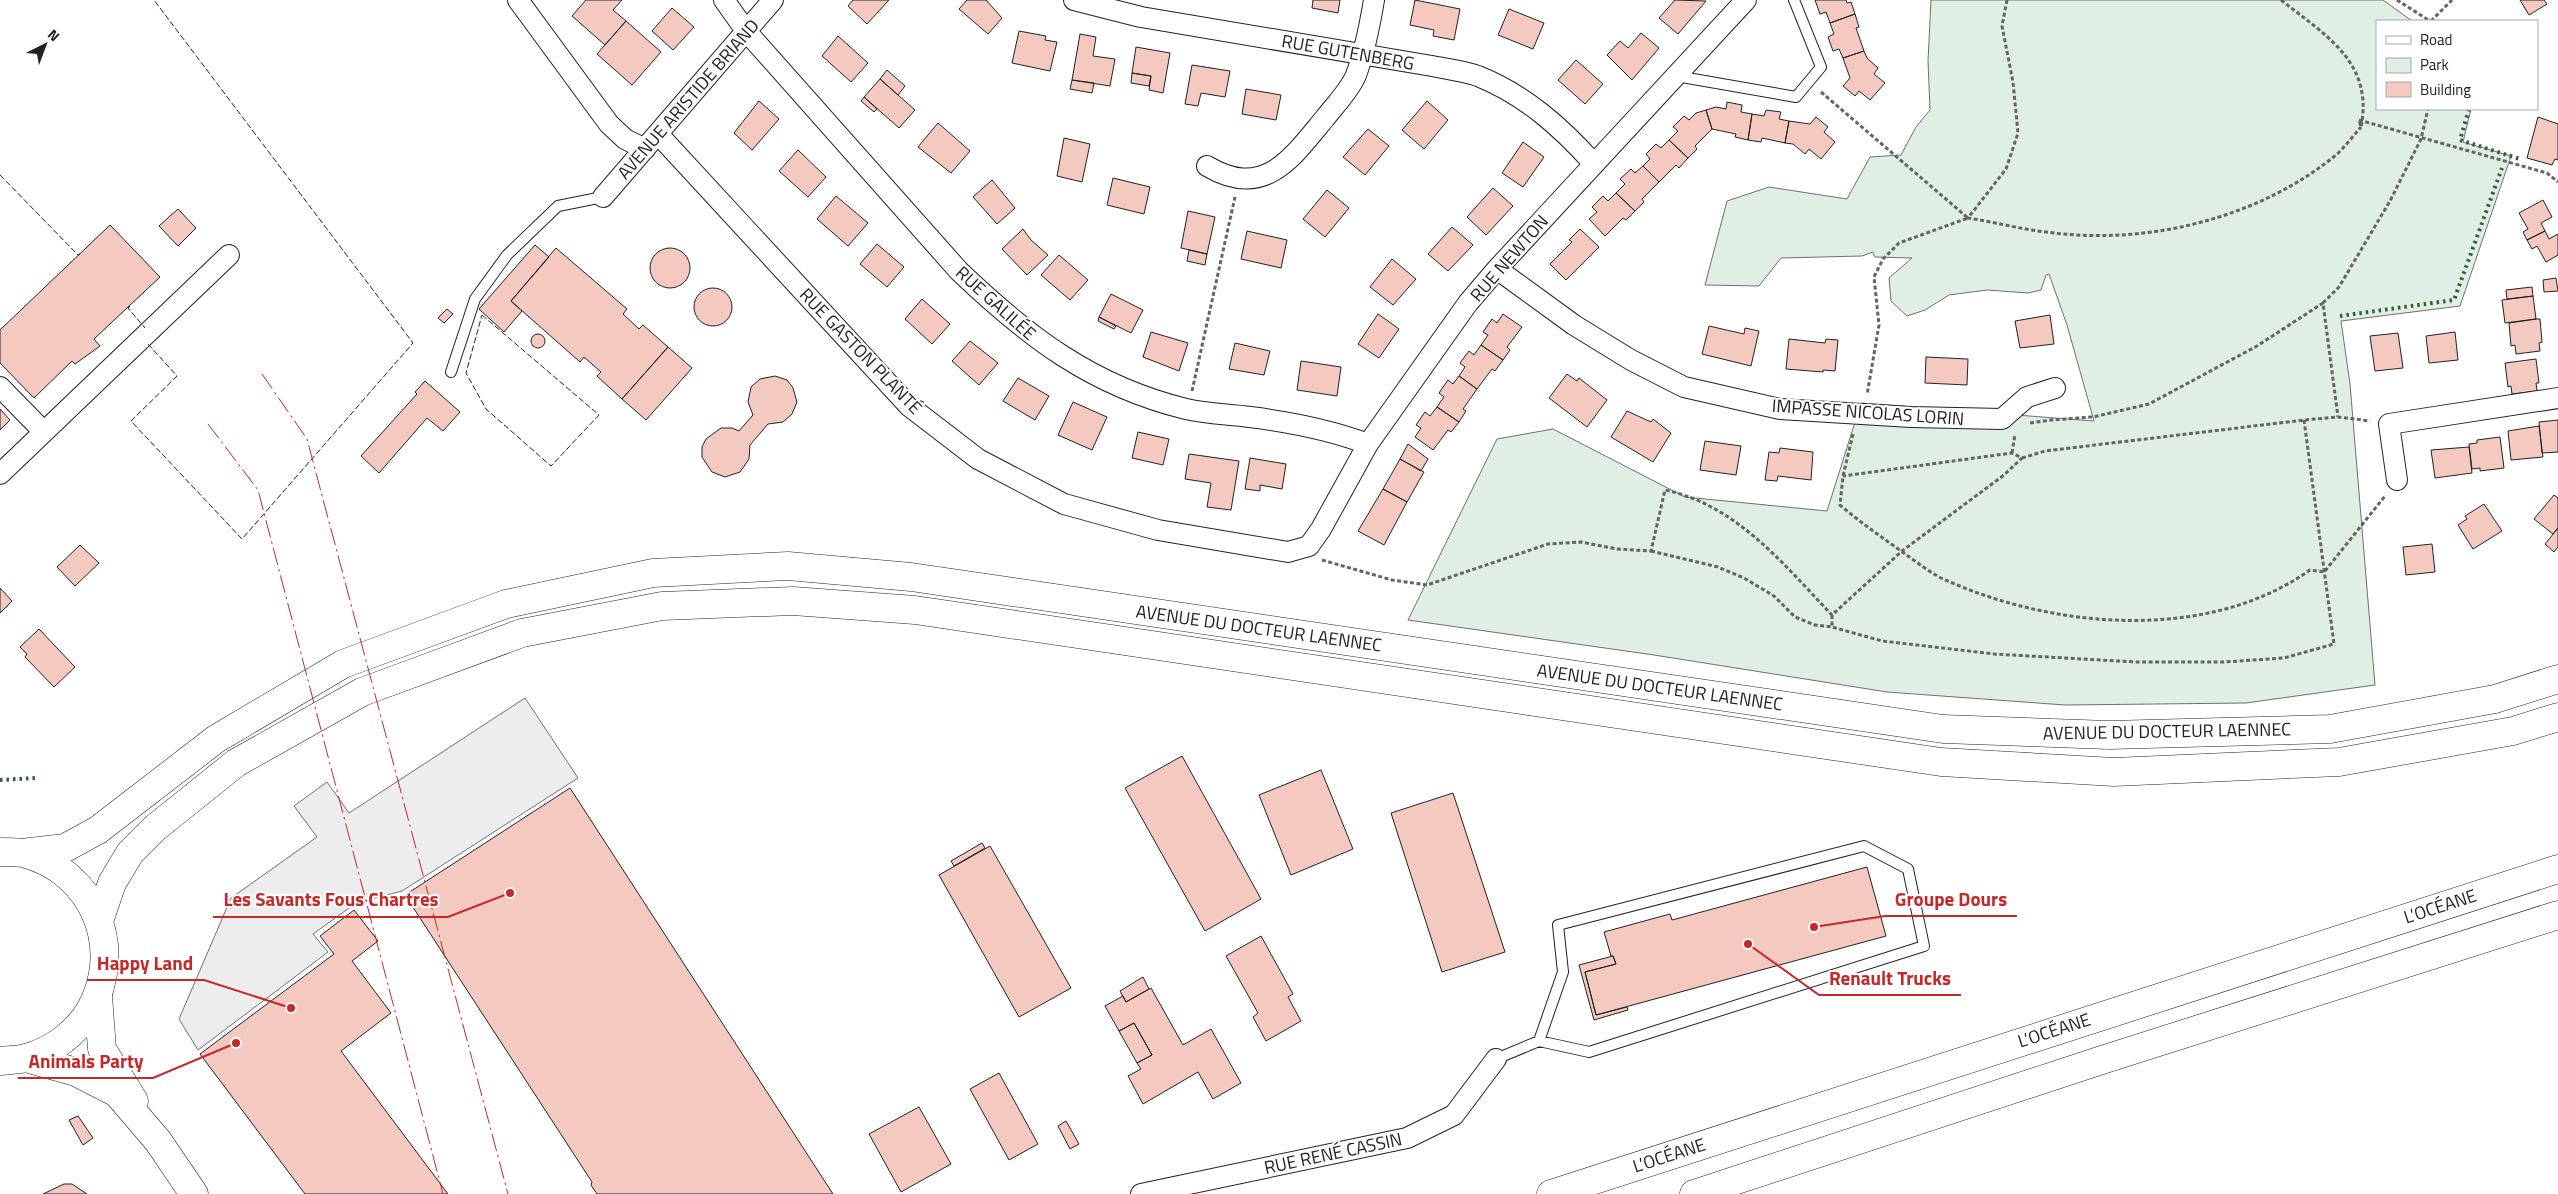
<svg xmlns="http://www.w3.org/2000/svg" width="2558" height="1194" font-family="'Titillium Web',sans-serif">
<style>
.green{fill:#e0efe3;stroke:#6f6f6f}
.parking{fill:#ededed;stroke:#6f6f6f}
.building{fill:#f3c9c0;stroke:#222}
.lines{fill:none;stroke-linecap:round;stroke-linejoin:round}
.lane-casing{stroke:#222;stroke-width:12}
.street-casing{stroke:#222;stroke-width:22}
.secondary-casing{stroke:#222;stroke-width:29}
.primary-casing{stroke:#222;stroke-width:29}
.highway-casing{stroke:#222;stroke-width:29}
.path{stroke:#646464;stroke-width:3;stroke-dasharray:4 2.5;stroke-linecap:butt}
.lane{stroke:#fff;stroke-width:10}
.street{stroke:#fff;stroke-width:20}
.secondary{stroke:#fff;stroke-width:28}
.primary{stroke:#fff;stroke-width:28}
.highway{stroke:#fff;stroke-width:28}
.hedge{stroke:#2f5e38;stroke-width:4;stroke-dasharray:2.5 4;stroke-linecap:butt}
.fence{stroke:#222;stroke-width:1;stroke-dasharray:6 2.5;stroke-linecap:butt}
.power{stroke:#c62828;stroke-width:1;stroke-dasharray:18 4 2.5 4;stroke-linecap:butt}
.labels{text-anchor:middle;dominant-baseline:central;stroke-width:4;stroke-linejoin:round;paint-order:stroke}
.street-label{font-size:18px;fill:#222;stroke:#fff}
.leader{fill:none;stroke:#c62828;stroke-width:2}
.callout-dot{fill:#c62828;stroke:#fff;stroke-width:2}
.callout-label{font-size:19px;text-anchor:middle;font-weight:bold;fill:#c62828;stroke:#fff;stroke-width:4;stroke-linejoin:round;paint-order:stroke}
</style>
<rect width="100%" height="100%" fill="#fff"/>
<path class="green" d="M 1931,0 L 2383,0 L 2412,21 L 2377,21 L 2377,109 L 2471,109 L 2463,142 L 2511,156 L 2460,306 L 2341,321 L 2350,384 L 2375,685 L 2246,703 L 2065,705 L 1887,692 L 1654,655 L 1408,620 L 1497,439 L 1553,429 L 1685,497 L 1827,511 L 1861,403 L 2094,421 L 2067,325 L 2049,274 L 2046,275 L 2041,290 L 2028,293 L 1987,290 L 1949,295 L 1925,310 L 1907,316 L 1891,301 L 1889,278 L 1912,258 L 1875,257 L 1873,252 L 1862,256 L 1781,258 L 1759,286 L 1705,285 L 1727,201 L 1769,187 L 1847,199 L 1870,157 L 1901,155 L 1916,127 L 1930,110 L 1928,61 Z"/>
<path class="parking" d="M 525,698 L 578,778 L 402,891 L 356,903 L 313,934 L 328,952 L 198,1050 L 179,1019 L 231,898 L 317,837 L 294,806 L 327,782 L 349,813 Z"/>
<path class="building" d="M 586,0 L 622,0 L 613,10 L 626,21 L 605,45 L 572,16 Z
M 853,0 L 889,0 L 867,24 L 848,6 Z
M 967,0 L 986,0 L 1002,18 L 988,34 L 959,9 Z
M 1313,0 L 1340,0 L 1338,13 L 1312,8 Z
M 1415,0 L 1460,9 L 1454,40 L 1433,36 L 1434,30 L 1410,25 Z
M 1675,0 L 1706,1 L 1678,34 L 1659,18 Z
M 1815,0 L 1846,0 L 1847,3 L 1851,2 L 1855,14 L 1830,23 L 1826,12 L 1820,14 Z
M 2520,0 L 2544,0 L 2547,4 L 2529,15 Z
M 672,8 L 694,27 L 673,50 L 652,31 Z
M 1509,9 L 1544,23 L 1533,49 L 1498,35 Z
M 1855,14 L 1859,27 L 1856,28 L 1864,51 L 1843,58 L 1839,49 L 1833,51 L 1828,37 L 1834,34 L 1830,23 Z
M 626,21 L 661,52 L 632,85 L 597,54 Z
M 1019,31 L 1046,36 L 1045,40 L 1057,42 L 1050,71 L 1012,63 Z
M 1641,33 L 1659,48 L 1632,80 L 1607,55 L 1620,41 L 1628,48 Z
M 1080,34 L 1096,37 L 1093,56 L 1115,59 L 1110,86 L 1072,80 Z
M 838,36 L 868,63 L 851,82 L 822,56 Z
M 1136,47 L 1170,53 L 1163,93 L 1149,90 L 1151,76 L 1132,73 Z
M 1864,51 L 1867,58 L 1878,68 L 1874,74 L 1885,83 L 1870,100 L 1859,91 L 1855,96 L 1843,86 L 1850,78 L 1843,58 Z
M 1576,60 L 1603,84 L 1585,104 L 1558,80 Z
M 1192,65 L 1230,71 L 1225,97 L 1201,93 L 1198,106 L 1185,104 Z
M 887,70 L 905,86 L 898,95 L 880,79 Z
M 1132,73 L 1151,76 L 1149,86 L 1131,83 Z
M 880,79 L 915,110 L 899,128 L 864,97 Z
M 1072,80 L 1094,83 L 1092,93 L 1070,89 Z
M 1246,89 L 1281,95 L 1276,120 L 1242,114 Z
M 864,97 L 877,109 L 874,112 L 861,101 Z
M 759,101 L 779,119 L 752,150 L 734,133 Z
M 1427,101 L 1448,120 L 1424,149 L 1402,130 Z
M 1727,102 L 1742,105 L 1741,112 L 1752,114 L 1748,140 L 1735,137 L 1736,134 L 1712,129 L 1706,110 L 1716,107 L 1726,109 Z
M 1706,110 L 1712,129 L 1695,146 L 1697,149 L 1688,158 L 1669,140 L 1678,131 L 1673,127 L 1684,116 L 1689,120 L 1696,113 Z
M 1766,110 L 1781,112 L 1779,119 L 1789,121 L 1785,143 L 1762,138 L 1761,142 L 1748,140 L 1752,114 L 1764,116 Z
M 1816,117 L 1828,127 L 1824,132 L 1835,142 L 1821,159 L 1809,149 L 1805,154 L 1793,144 L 1785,143 L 1789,121 L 1810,124 Z
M 2538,117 L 2558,124 L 2558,160 L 2555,159 L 2552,165 L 2527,158 Z
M 938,123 L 970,151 L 951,173 L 918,147 Z
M 1368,129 L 1389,146 L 1365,175 L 1343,157 Z
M 1064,138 L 1090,144 L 1082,182 L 1057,176 Z
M 1669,140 L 1688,158 L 1679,168 L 1676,165 L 1659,182 L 1643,166 L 1650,159 L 1646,154 L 1656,144 L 1661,148 Z
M 1523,142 L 1544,157 L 1523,187 L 1502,173 Z
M 798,150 L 826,177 L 808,197 L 779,171 Z
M 1643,166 L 1659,182 L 1642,199 L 1644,202 L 1635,211 L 1616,193 L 1625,184 L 1620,179 L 1631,169 L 1635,173 Z
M 1113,178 L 1150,187 L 1144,214 L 1107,205 Z
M 992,180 L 1015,208 L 997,224 L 973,197 Z
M 1493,188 L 1513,206 L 1486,235 L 1467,217 Z
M 1327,190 L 1349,208 L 1325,237 L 1303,219 Z
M 1616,193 L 1635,211 L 1626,220 L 1623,218 L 1605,236 L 1589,219 L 1597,212 L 1592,207 L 1603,196 L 1608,201 Z
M 836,196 L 868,223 L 848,246 L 817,219 Z
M 2543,200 L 2552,217 L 2541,223 L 2545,231 L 2527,240 L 2523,232 L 2528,229 L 2519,213 Z
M 178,209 L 196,228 L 178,246 L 159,226 Z
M 1188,211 L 1215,217 L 1207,254 L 1181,248 Z
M 110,225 L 160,277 L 94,339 L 100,346 L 75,364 L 72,361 L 34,398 L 0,363 L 0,330 Z
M 1452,227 L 1473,245 L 1448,271 L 1428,254 Z
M 1023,229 L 1031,240 L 1048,255 L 1027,275 L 1002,249 Z
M 1580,229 L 1599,247 L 1566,280 L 1550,264 L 1572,242 L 1569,240 Z
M 1247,231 L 1287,240 L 1281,268 L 1241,259 Z
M 2545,231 L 2549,239 L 2558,234 L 2558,255 L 2546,262 L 2537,246 L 2532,249 L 2527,240 Z
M 877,244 L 904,267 L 887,287 L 860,264 Z
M 535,245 L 549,257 L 511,301 L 522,311 L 504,332 L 479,309 Z
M 556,248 L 627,309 L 623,314 L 639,329 L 643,325 L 668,347 L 622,399 L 597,376 L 601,372 L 584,357 L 580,362 L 511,301 Z
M650 268a20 20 0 1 1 40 0a20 20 0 1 1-40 0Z
M 1189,250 L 1207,254 L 1205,265 L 1187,261 Z
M 1059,255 L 1088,280 L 1070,300 L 1041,275 Z
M 1392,259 L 1416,279 L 1393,305 L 1370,287 Z
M 2556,278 L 2558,291 L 2544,292 L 2543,280 Z
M 2532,287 L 2533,296 L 2507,299 L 2506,290 Z
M694 307a19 19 0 1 1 38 0a19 19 0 1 1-38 0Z
M 1111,294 L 1143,310 L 1131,333 L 1099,317 Z
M 2533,296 L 2536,319 L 2505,323 L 2502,300 Z
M 922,299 L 950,324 L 932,344 L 905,319 Z
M 447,309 L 453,314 L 444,323 L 438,318 Z
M 1378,314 L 1399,329 L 1379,358 L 1358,344 Z
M 1503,314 L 1522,327 L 1507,347 L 1510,350 L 1503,360 L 1481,345 L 1488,335 L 1483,332 L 1492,319 L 1497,323 Z
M 2050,315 L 2054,344 L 2020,348 L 2015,321 Z
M 1099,317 L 1116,326 L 1114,329 L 1098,321 Z
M 2536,319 L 2540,319 L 2542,342 L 2539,343 L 2540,351 L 2516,354 L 2515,345 L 2511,346 L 2509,323 Z
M 1709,326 L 1744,334 L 1745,328 L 1759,331 L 1751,366 L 1702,354 Z
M 1151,332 L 1188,343 L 1179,371 L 1143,357 Z
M 2455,332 L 2458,360 L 2429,363 L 2426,336 Z
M 2398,333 L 2403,368 L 2375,371 L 2370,336 Z
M531 341a7 7 0 1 1 14 0a7 7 0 1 1-14 0Z
M 1789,339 L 1825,343 L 1826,339 L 1838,340 L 1835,371 L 1823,370 L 1823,372 L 1786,369 Z
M 970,341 L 998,363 L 979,385 L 952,361 Z
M 1235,343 L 1270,351 L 1264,375 L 1229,369 Z
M 1481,345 L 1503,360 L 1495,371 L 1492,369 L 1477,389 L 1459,376 L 1465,367 L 1460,363 L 1469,351 L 1474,355 Z
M 668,347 L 692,368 L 646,420 L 622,399 Z
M 1926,357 L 1968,359 L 1967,385 L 1925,383 Z
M 2536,359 L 2539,383 L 2536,383 L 2537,391 L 2512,394 L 2511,386 L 2508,387 L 2505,363 Z
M 1301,361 L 1341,367 L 1337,396 L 1297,390 Z
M 1567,374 L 1577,381 L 1579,378 L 1607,400 L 1587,427 L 1549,398 Z
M 775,376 L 787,380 L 793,388 L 797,402 L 792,414 L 783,422 L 768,424 L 750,445 L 749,459 L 740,472 L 725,477 L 712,472 L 702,457 L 702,447 L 706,439 L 721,428 L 732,428 L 739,431 L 753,415 L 748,402 L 751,387 L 760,379 Z
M 1459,376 L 1477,389 L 1463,409 L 1466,411 L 1459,422 L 1437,407 L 1444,397 L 1439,393 L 1448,380 L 1453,384 Z
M 1018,378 L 1049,396 L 1035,420 L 1003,401 Z
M 425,381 L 460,412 L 443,431 L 427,418 L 379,473 L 361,456 L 417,394 L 415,392 Z
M 1073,402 L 1107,417 L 1092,450 L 1058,435 Z
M 1437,407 L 1459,422 L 1451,432 L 1448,430 L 1433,450 L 1415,437 L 1421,428 L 1416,425 L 1425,412 L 1430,416 Z
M 0,409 L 10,420 L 0,430 Z
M 1627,411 L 1651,422 L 1653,419 L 1671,433 L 1653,462 L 1611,437 Z
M 2558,420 L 2558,452 L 2542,453 L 2539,422 Z
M 2539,426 L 2543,457 L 2511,460 L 2508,431 Z
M 1138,432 L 1169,439 L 1163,465 L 1132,458 Z
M 2500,437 L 2504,468 L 2480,471 L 2480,468 L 2472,469 L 2469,444 L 2477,443 L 2477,440 Z
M 1705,441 L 1741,446 L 1736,475 L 1700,470 Z
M 1408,444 L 1428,459 L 1421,471 L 1400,459 Z
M 2469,447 L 2472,473 L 2435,478 L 2431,450 Z
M 1780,448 L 1813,452 L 1811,480 L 1778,476 L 1777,481 L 1765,480 L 1769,452 L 1779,453 Z
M 1189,454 L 1239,461 L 1231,510 L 1207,507 L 1211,483 L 1185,479 Z
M 1250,458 L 1286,464 L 1282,489 L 1260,485 L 1260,491 L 1245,489 Z
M 1400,459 L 1424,472 L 1407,502 L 1383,489 Z
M 1383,489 L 1407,502 L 1384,545 L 1358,531 Z
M 2554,495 L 2558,498 L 2558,528 L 2553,534 L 2534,519 Z
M 2484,504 L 2502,531 L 2473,549 L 2458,525 L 2467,519 L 2465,516 Z
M 2558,528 L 2558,547 L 2554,552 L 2545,544 Z
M 2432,544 L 2435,572 L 2406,575 L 2403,547 Z
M 80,545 L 99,563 L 75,586 L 57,567 Z
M 0,588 L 12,601 L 0,613 Z
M 39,629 L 75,667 L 54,687 L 25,657 L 27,654 L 20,647 Z
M 1182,756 L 1261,899 L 1205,931 L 1125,788 Z
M 1321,770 L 1353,849 L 1291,875 L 1259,795 Z
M 570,788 L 833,1194 L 597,1194 L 591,1185 L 592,1182 L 405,895 Z
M 1453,793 L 1505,952 L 1442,972 L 1391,813 Z
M 982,843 L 985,848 L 954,866 L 951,861 Z
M 990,846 L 1071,988 L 1019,1017 L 939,875 Z
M 1867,867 L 1886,936 L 1596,1015 L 1585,972 L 1616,964 L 1613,956 L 1611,956 L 1604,932 L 1670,914 L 1672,920 Z
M 354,910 L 378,941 L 352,961 L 391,1013 L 341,1051 L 448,1194 L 305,1194 L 200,1054 L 334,954 L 320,936 Z
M 1261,936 L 1293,994 L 1288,997 L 1301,1021 L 1266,1041 L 1253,1017 L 1258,1013 L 1226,956 Z
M 1613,956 L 1616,964 L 1585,972 L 1596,1015 L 1627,1007 L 1628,1010 L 1594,1020 L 1579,965 Z
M 1143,977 L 1149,989 L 1126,1002 L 1120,991 Z
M 1151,988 L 1183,1045 L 1211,1029 L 1241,1083 L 1213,1099 L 1198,1072 L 1143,1104 L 1128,1076 L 1141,1069 L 1137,1063 L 1152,1055 L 1134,1023 L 1119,1031 L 1105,1006 L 1123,996 L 1126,1002 Z
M 1134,1023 L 1152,1055 L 1137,1063 L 1119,1031 Z
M 999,1073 L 1038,1144 L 1009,1160 L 970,1089 Z
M 919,1107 L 951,1164 L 901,1192 L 869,1134 Z
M 78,1116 L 93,1138 L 83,1145 L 69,1120 Z
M 1066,1121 L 1079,1144 L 1070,1149 L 1058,1126 Z
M 64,1184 L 72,1184 L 87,1194 L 43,1194 Z"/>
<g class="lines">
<g class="lane-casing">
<path id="lane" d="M 1676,76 L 1796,97 L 1821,67 L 1794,0
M 451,372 L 475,299 L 507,255 L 558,206 L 603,197
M 1496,1059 L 1539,1041 L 1589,1052 L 1924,946 L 1908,869 L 1864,846 L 1558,925 L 1563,972 L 1539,1041"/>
</g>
<g class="street-casing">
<path id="street" d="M 518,0 L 609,124 L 625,139 L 645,149
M 724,0 L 746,31 L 959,271 C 1028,337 1092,386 1186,409 C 1207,414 1229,414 1250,417 C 1290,422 1331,430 1368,444
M 1074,0 L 1141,17 L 1432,66 C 1447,69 1464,71 1478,76 C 1525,95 1561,127 1594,164
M 658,134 L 909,406 L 978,459 L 1064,504 L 1158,530 L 1288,552 L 1309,546 L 1321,529 L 1368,444 L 1468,303 L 1497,269 L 1746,0
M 1207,166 C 1264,200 1291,159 1325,118 C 1335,105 1350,90 1356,75 C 1365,51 1370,24 1374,0
M 603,197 L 773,0
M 1497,269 L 1574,325 L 1631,360 L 1684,387 L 1780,409 L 1911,417 L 2002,419 L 2027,397 L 2055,388
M 0,387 L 44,432
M 0,474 L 229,255
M 2397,480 L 2389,424 L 2558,398
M 1141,1194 L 1407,1138 L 1454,1115 L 1496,1059"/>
</g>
<g class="secondary-casing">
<path id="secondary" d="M 98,996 L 102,1049 L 134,1101
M 26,1058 L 76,1072 L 117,1093 L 158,1141 L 194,1194"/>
</g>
<g class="primary-casing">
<path id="primary" d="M 0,852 C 7,852 16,852 23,853 C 94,871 126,949 89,1012 C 75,1034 52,1051 26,1058 C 18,1060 8,1060 0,1061
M 22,853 L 65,848 L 98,830 L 216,739 L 343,664 L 506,604 L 653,573 L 788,566 L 911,577 L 1943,729 L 2109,735 L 2330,729 L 2495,699 L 2558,679
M 99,921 L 112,883 L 130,853 L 155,828 L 236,763 L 362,692 L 522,633 L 662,606 L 793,601 L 915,610 L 1941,762 L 2114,772 L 2339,762 L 2513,731 L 2558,717"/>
</g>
<g class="highway-casing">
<path id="highway" d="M 1551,1194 L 2558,869
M 1694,1194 L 2105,1059 L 2558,915"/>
</g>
<path class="path" d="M 2007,0 L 2002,26 L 2013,82 L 2018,133 L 2006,169 L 1968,218 C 1994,222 2020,229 2046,232 C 2145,246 2258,219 2336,155 C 2345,147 2353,136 2361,127
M 2281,0 C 2325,35 2374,62 2361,127 L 2359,120
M 2397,0 L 2430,21
M 2431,21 L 2452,0
M 1821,92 L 1968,218 L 1899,243 L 1883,259 L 1874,277 L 1879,325 L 1867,395
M 2359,120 L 2547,173 L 2558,182
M 2323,303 L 2339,287 L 2390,201 L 2421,139 L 2428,109
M 1192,391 L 1235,197
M 2030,423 L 2051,420 L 2093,417 L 2149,404 L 2257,346 L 2323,303 L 2338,417
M 1853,434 L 1843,476 L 1840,505 C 1860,522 1880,536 1901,551 C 1914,560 1926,570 1941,578 C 2052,629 2207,643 2310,570 L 2325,572
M 2012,453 L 2015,434
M 2022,458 L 2045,451 L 2304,420 L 2338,417 L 2370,421
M 1651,551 L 1718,567 L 1744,578 L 1774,596 L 1795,617 L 1815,625 L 1832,627
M 1322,560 L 1392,580 L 1427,585 L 1548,544 L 1581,542 L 1617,549 L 1651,551 L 1665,490 C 1737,505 1784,565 1832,615 L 1902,551 L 2004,475 L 2022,458 L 2012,453 L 1843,476
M 2325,571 L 2385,496
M 1832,615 L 1832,627 L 1882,641 L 1994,654 L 2136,662 L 2224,662 L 2284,658 L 2334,644 L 2304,420"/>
<use href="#lane" class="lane"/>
<use href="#street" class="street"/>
<use href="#secondary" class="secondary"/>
<use href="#primary" class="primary"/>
<use href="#highway" class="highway"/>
<path class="hedge" d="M 2469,109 L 2460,140 L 2520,159
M 2340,316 L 2454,300 L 2502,168
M 0,780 L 35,778"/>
<path class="fence" d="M 0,175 L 78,255 L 80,254
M 130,306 L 128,308 L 145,328
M 482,315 L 599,415 L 551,466 L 486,409 L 466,373 Z
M 148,344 L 177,376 L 131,421 L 242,539 L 413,343 L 154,0"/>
<path class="power" d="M 262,374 L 307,439 L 508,1194
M 208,424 L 258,490 L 443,1194"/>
</g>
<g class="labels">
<g class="street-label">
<text transform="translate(1348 52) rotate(10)">RUE GUTENBERG</text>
<text transform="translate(688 99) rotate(-49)">AVENUE ARISTIDE BRIAND</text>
<text transform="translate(1509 258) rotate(-49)">RUE NEWTON</text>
<text transform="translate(996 303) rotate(42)">RUE GALILÉE</text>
<text transform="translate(861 351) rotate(46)">RUE GASTON PLANTÉ</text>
<text transform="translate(1868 412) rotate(4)">IMPASSE NICOLAS LORIN</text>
<text transform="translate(1259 628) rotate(8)">AVENUE DU DOCTEUR LAENNEC</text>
<text transform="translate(1660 687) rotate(8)">AVENUE DU DOCTEUR LAENNEC</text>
<text transform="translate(2167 731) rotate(-1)">AVENUE DU DOCTEUR LAENNEC</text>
<text transform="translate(2440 906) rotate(-18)">L’OCÉANE</text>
<text transform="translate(2054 1030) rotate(-18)">L’OCÉANE</text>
<text transform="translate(1333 1153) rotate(-12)">RUE RENÉ CASSIN</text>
<text transform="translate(1669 1155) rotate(-18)">L’OCÉANE</text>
</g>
</g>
<path class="leader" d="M1814 927L1885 916H2017M510 893L448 917H213M291 1008L204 980H87M1748 944L1819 995H1961M236 1043L153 1078H18"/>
<g class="callout-dot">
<circle cx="1814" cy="927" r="5"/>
<circle cx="510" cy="893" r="5"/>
<circle cx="291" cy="1008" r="5"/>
<circle cx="1748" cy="944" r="5"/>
<circle cx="236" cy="1043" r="5"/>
</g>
<g class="callout-label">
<text x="1951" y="906">Groupe Dours</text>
<text x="331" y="906">Les Savants Fous Chartres</text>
<text x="145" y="970">Happy Land</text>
<text x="1890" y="985">Renault Trucks</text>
<text x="86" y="1068">Animals Party</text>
</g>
<rect x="2376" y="20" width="162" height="90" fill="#ffffff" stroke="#a7a7a7"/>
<rect x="2386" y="36" width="25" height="8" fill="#ffffff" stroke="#a7a7a7"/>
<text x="2420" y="45" font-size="15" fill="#222222">Road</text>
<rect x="2386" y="58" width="25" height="15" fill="#e0efe3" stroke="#a7a7a7"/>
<text x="2420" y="70" font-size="15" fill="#222222">Park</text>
<rect x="2386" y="82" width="25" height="15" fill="#f3c9c0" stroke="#a7a7a7"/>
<text x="2420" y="95" font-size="15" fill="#222222">Building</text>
<g transform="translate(45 45) rotate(42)" stroke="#ffffff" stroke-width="4" paint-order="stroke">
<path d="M0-4L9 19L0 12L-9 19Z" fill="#222222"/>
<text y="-8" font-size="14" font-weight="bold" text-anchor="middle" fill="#222222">N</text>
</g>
</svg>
